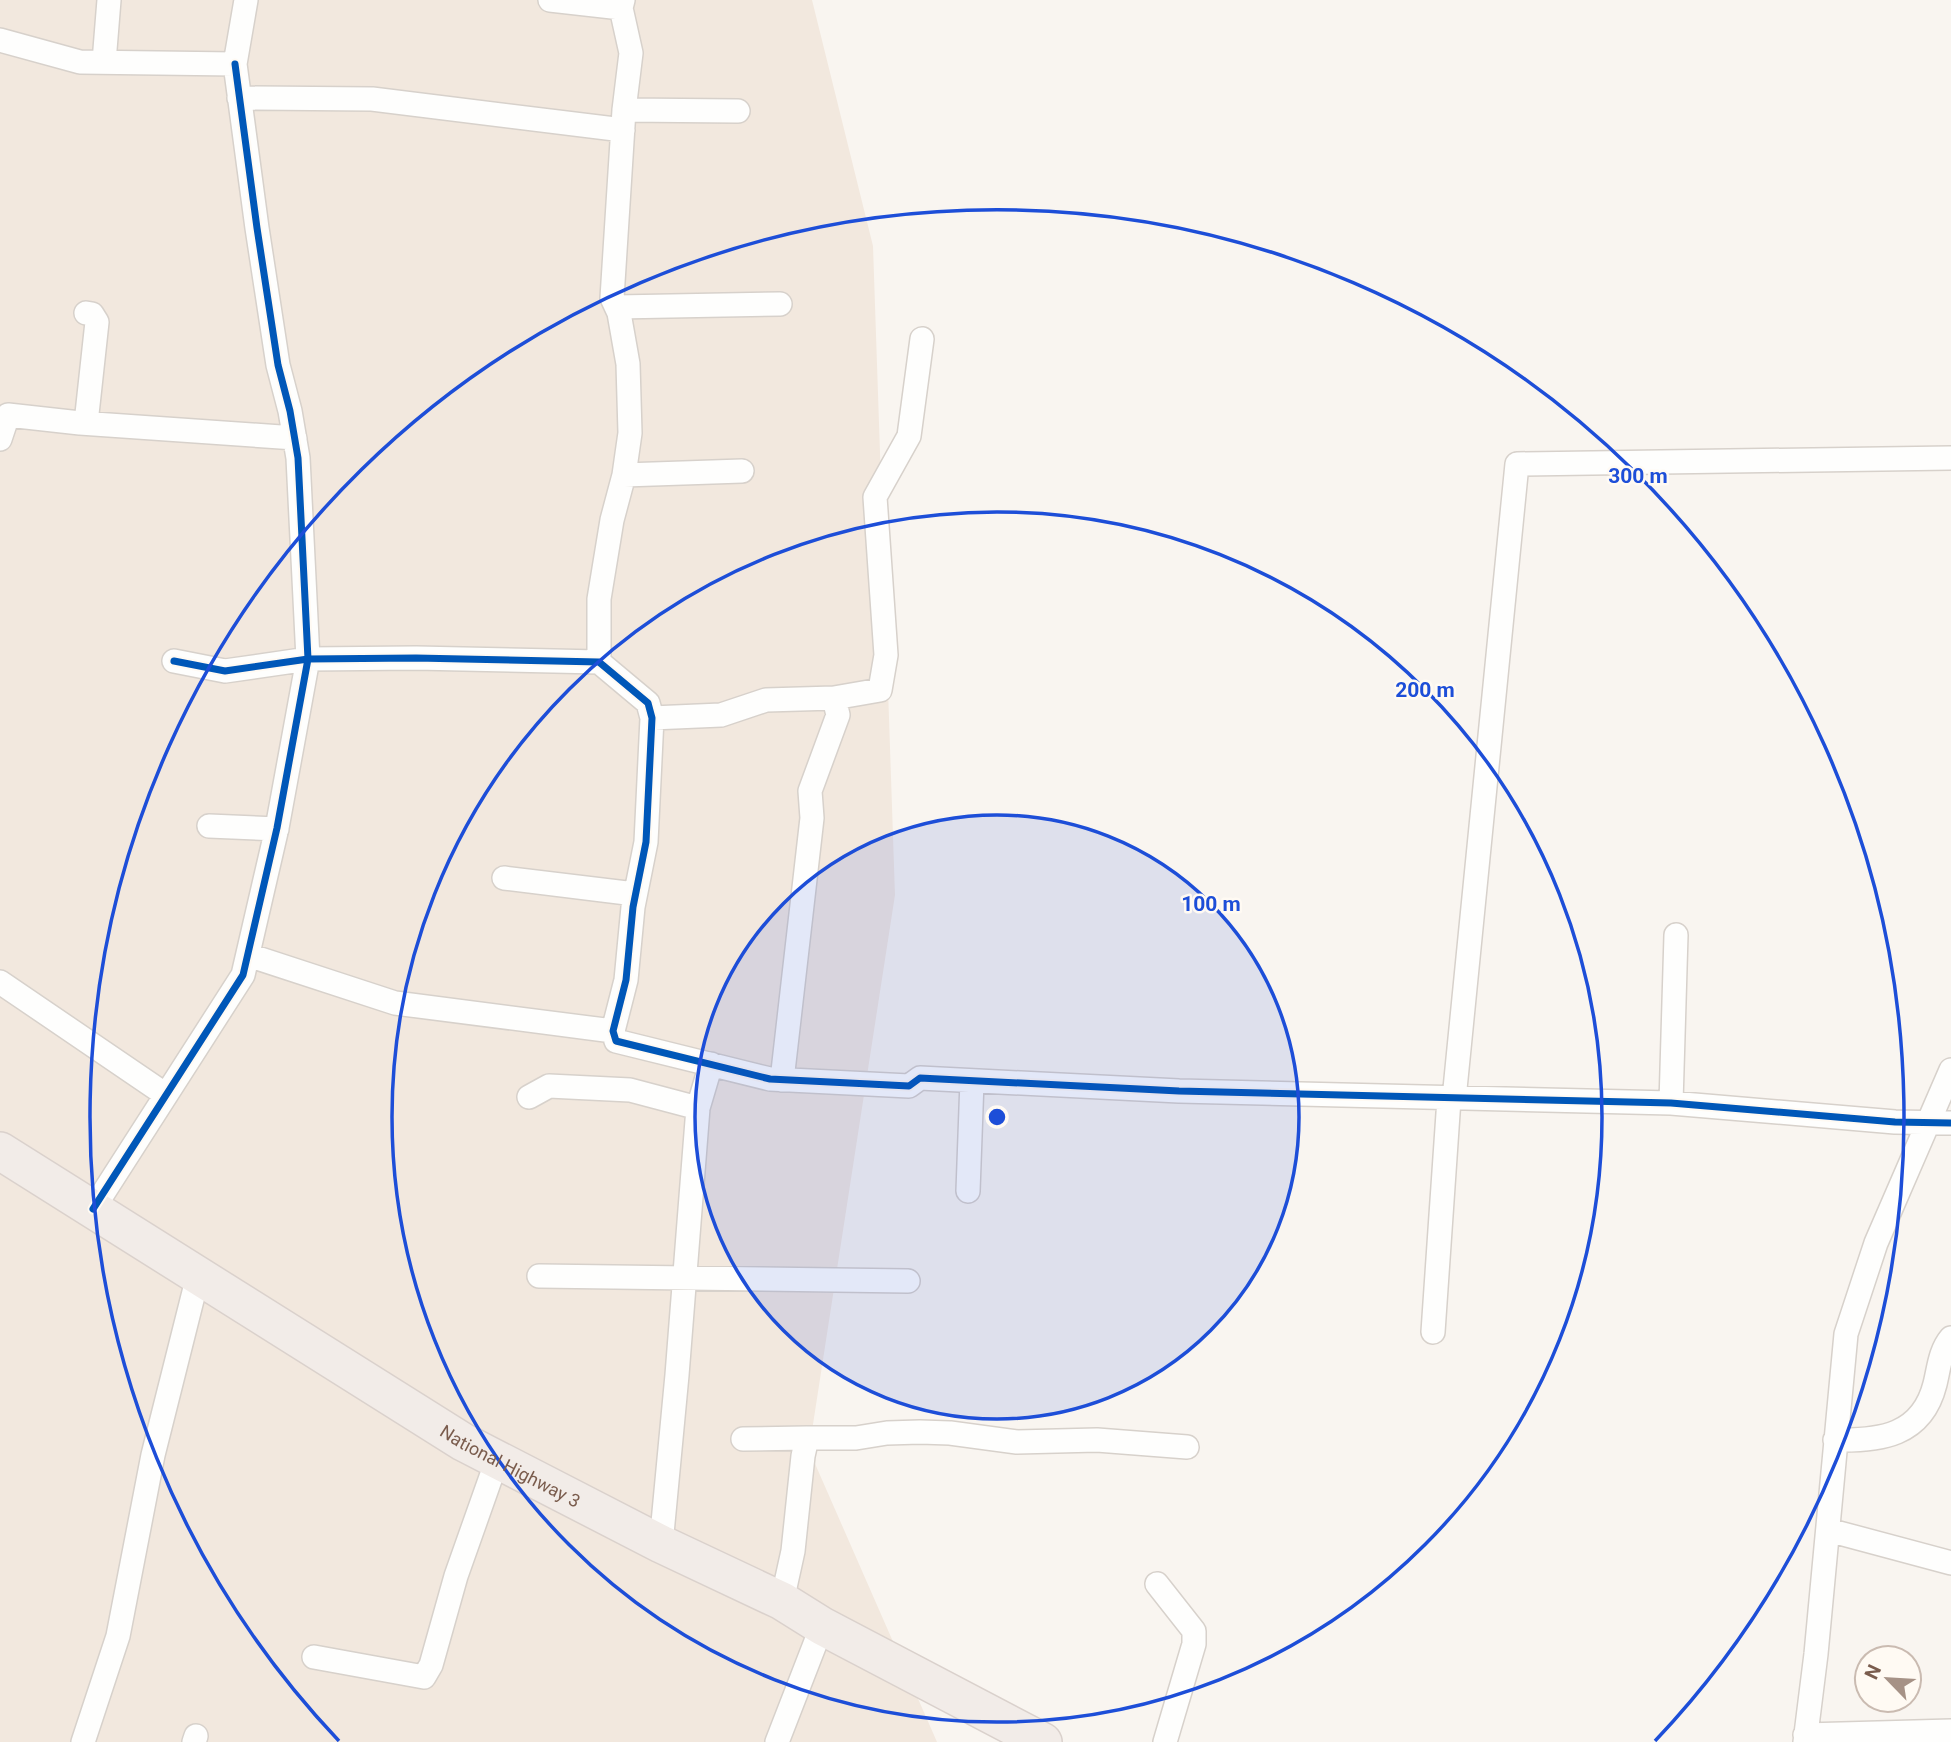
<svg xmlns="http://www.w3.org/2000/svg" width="1951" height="1742" font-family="Roboto,sans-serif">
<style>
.residential{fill:#f2e8de}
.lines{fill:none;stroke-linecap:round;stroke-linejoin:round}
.minor-casing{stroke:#d7d1cb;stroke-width:26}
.trunk-casing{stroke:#dad1cc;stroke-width:40}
.minor{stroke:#fefefd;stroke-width:23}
.trunk{stroke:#f2ece8;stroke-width:37}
.cycleway-casing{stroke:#fffaf3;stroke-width:11}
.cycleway{stroke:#0057b8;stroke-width:7}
.ring{fill:none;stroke:#1d4ed8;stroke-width:3.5}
.labels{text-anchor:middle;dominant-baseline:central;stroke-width:5;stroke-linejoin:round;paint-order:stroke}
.street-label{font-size:18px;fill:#7a5c4d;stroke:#fffaf3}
.centre{fill:#1d4ed8;stroke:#fffaf3;stroke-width:3.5}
.ring-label{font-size:21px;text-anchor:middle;font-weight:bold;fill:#1d4ed8;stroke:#fffaf3;stroke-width:5;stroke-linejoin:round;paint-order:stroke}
</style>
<rect width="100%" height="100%" fill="#f9f5f0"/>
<path class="residential" d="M 0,0 L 812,0 L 873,246 L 895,895 L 809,1450 L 937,1742 L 0,1742 Z"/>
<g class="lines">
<g class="minor-casing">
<path id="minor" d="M 550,0 L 621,8
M 0,40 L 80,62 L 235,64 L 246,0
M 104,62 L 109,0
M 239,98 L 372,99 L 623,130
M 624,110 L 738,111
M 617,307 L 780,304
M 86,313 L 92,314 L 97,322 L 86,423
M 0,439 L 8,415 L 80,423 L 295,438
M 624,475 L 742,471
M 174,661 L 225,671 L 308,659 L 416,658 L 599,662 L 648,703 L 652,718 L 646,842 L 633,907 L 626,980 L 613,1031 L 616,1041 L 770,1079 L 909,1086 L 920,1078 L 1179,1091 L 1671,1103 L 1895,1122 L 1951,1123
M 599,662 L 599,599 L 612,520 L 624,475 L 630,433 L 628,364 L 619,313 L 612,298 L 624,110 L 631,53 L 621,8 L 623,0
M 834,698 L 880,690 L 886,655 L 875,497 L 909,436 L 922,339
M 652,718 L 721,715 L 766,700 L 834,698 L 838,715 L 810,791 L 812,818 L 782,1080
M 209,826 L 277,829
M 504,878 L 635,894
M 248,955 L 395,1003 L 613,1031
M 0,982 L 166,1095
M 529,1097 L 549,1086 L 630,1090 L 698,1108 L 677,1375 L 661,1544
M 1454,1099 L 1517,464 L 1951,458
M 1671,1103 L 1676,935
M 698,1108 L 711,1064
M 968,1191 L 972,1081
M 93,1209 L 243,975 L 277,828 L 308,659 L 298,458 L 290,411 L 278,365 L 257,228 L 235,64
M 539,1276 L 908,1281
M 1433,1332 L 1449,1099
M 743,1439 L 807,1438
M 1835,1440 C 1880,1441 1922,1436 1935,1384 C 1939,1368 1940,1351 1951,1338
M 1828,1530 L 1951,1563
M 1157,1584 L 1194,1631 L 1194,1644 L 1165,1742
M 782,1601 L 793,1551 L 803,1456 L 807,1438 L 856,1438 L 887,1433 L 920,1432 L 950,1433 L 1017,1442 L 1097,1440 L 1187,1447
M 314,1657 L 424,1677 L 431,1665 L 456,1576 L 497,1460
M 1805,1735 L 1951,1731
M 83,1742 L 118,1636 L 153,1455 L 198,1276
M 194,1742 L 196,1736
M 777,1742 L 822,1626
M 1805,1742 L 1816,1654 L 1846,1334 L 1876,1243 L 1951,1070"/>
</g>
<g class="trunk-casing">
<g id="trunk">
<path id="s1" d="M 0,1151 L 463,1442 L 661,1544 L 782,1601 L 822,1626 L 1043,1742"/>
</g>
</g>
<use href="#minor" class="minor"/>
<use href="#trunk" class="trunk"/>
<g class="cycleway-casing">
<path id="cycleway" d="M 174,661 L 225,671 L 308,659 L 416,658 L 599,662 L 648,703 L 652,718 L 646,842 L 633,907 L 626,980 L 613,1031 L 616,1041 L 770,1079 L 909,1086 L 920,1078 L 1179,1091 L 1671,1103 L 1895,1122 L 1951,1123
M 93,1209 L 243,975 L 277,828 L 308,659 L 298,458 L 290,411 L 278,365 L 257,228 L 235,64"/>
</g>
<use href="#cycleway" class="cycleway"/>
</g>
<circle cx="997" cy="1117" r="302" fill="#1d4ed8" fill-opacity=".12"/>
<g class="ring">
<circle cx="997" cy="1117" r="302"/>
<circle cx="997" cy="1117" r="605"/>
<path d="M339 1741A907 907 0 1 1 1655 1741"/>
</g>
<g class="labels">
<g class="street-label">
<text stroke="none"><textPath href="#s1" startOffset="600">National Highway 3</textPath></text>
</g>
</g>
<circle cx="997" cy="1117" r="10" class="centre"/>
<g class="ring-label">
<text x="1638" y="483">300 m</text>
<text x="1425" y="697">200 m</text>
<text x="1211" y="911">100 m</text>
</g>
<g transform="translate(1888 1679) rotate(295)"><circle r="33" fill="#fffaf3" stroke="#cabbb1" stroke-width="2"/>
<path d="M0-5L12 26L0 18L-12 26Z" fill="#a69286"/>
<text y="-10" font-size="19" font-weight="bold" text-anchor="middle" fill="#7a5c4d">N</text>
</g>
</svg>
